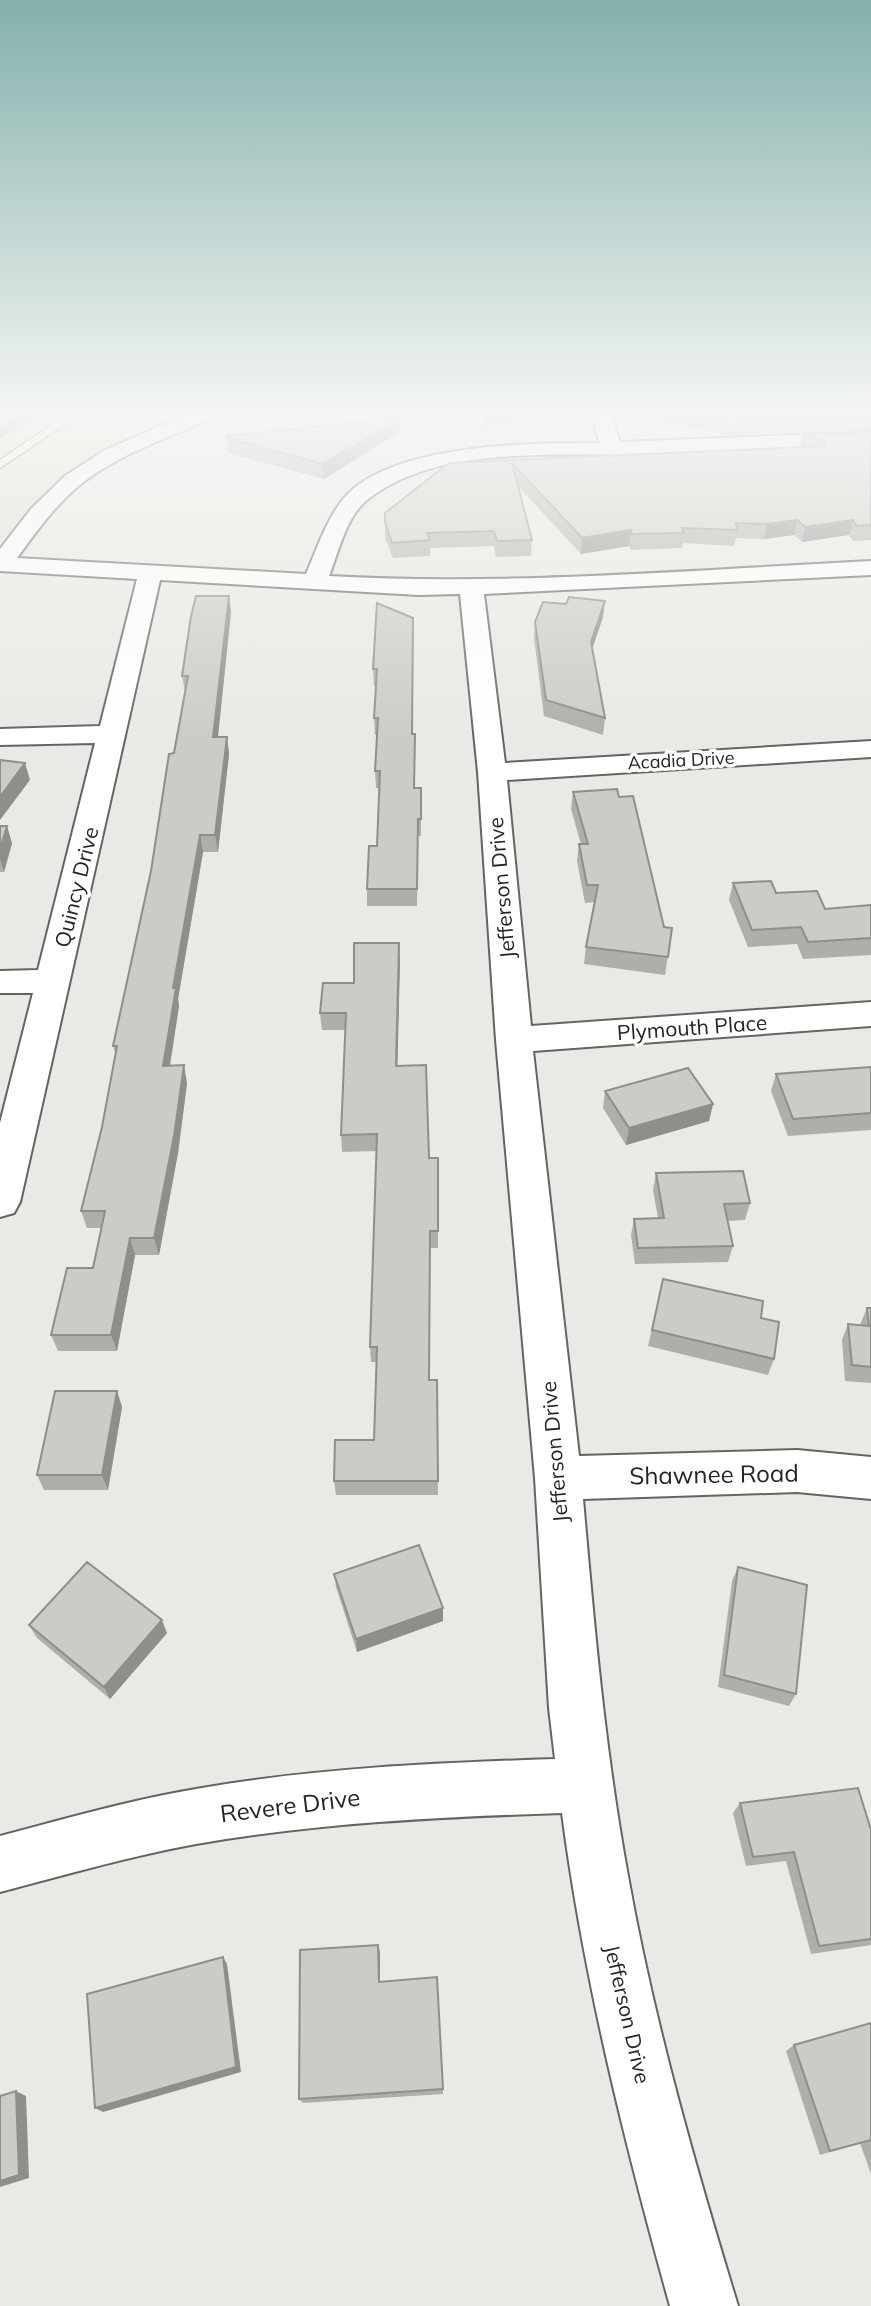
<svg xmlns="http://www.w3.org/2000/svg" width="871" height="2306" font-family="Mulish,sans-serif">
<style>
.built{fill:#dbe0d3}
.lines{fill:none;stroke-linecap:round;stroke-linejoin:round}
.service-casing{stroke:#646561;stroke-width:3}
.minor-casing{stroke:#646561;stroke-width:4}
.service{fill:#fff;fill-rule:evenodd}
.minor{fill:#fff;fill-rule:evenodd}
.wall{fill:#aeafaa}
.shaded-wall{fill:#8d8f8b}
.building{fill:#caccc6;stroke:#8d8f8b;stroke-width:2}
.labels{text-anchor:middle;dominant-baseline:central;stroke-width:7;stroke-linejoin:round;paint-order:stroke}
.far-street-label{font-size:18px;fill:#232422;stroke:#fff}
.street-label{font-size:21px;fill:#232422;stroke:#fff}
.near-street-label{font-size:24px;fill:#232422;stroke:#fff}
</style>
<rect width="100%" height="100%" fill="#e8eae5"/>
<path class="built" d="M 0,415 L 192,415 L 81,467 L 61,479 L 0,542 Z"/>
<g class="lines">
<g class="service-casing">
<path id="service" d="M 66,415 L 78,415 L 0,468 L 0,460 Z
M 172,415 L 192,415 L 200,419 L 195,422 Z"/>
</g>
<g class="minor-casing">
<path id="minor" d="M 187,415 L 214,415 L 211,419 C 167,438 119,454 81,484 C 55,505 36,532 17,558 L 306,574 C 317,549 326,520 344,498 C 392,443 532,443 600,443 L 591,415 L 611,415 L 620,442 L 871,432 L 871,444 C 796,447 722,451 647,454 C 562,457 437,443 367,500 C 346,517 339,551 329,576 C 510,586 691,570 871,561 L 871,575 L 484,594 L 505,763 L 871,741 L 871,757 L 507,780 L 531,1026 L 871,1002 L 871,1026 L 533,1051 L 579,1456 L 797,1450 L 871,1457 L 871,1499 L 797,1492 L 583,1499 C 594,1625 605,1751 628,1876 C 654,2022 695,2165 738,2306 L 670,2306 C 625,2144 584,1981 562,1813 C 440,1817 317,1823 196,1844 C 130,1856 65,1875 0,1892 L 0,1836 C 65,1819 130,1800 196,1789 C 314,1768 435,1763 555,1759 L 549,1708 L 535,1478 L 496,1040 L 478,772 L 460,594 L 418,595 L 160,580 L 20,1202 L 14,1213 L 0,1217 L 0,1123 L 33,993 L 0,993 L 0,971 L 38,970 L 95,743 L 0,745 L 0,729 L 100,726 L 137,579 L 0,571 L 0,549 L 31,509 L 65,476 L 105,450 Z"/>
</g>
<use href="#service" class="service"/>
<use href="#minor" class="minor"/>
</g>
<path class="wall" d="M 641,415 L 871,415 L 871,429 L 729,435 L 641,417 Z
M 400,418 L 400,432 L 324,479 L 228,453 L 227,436 Z
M 871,432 L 871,540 L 853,541 L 849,535 L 802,542 L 794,535 L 764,539 L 736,538 L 734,546 L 683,543 L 682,548 L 631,550 L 629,546 L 581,554 L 517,485 L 532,540 L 531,556 L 496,557 L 494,546 L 430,548 L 430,556 L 393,558 L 385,538 L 385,513 L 449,463 L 800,447 L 802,435 Z
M 229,596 L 231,612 L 218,737 L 227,737 L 229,754 L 218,852 L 203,852 L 178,999 L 179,1006 L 170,1066 L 187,1083 L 178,1153 L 159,1255 L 135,1255 L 117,1351 L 58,1351 L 51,1335 L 93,1268 L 102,1228 L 87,1228 L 81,1211 L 102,1127 L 116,1056 L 113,1046 L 151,871 L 174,753 L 185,691 L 182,676 Z
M 377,603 L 412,734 L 415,788 L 421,788 L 421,836 L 418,836 L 417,906 L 367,906 L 367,889 L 377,846 L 379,788 L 376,788 L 375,771 L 377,735 L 375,735 L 374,718 L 376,686 L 374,686 L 373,669 Z
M 603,617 L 592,649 L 605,718 L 603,735 L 544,716 L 534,638 L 535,622 Z
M 573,792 L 664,927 L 672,928 L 665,975 L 584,964 L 586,947 L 595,902 L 585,903 L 577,861 L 579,844 L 581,844 L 571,809 Z
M 0,826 L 12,843 L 4,872 L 0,872 Z
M 733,883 L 776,893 L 825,909 L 871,905 L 871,955 L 803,959 L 797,944 L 748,947 L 729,900 Z
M 400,960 L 397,1066 L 429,1158 L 438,1158 L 438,1248 L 430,1248 L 429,1380 L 437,1380 L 438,1495 L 336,1495 L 334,1481 L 374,1440 L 377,1362 L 371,1362 L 370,1347 L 377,1151 L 342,1152 L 341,1135 L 346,1030 L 322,1030 L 320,1013 L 354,983 Z
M 871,1067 L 871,1130 L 788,1136 L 771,1091 L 776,1074 Z
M 605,1091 L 713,1104 L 709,1121 L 626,1145 L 603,1108 Z
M 656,1173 L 750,1203 L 745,1220 L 727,1221 L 733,1246 L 728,1262 L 635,1264 L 631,1235 L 634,1219 L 658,1218 L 653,1190 Z
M 663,1279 L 774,1359 L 768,1375 L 648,1346 Z
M 867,1308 L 871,1308 L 871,1383 L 845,1381 L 842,1340 L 848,1324 L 860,1325 Z
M 117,1391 L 122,1407 L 108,1490 L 44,1490 L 37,1475 Z
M 738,1567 L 796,1694 L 789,1706 L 718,1687 L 732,1581 Z
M 334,1574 L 443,1621 L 357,1652 L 336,1587 Z
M 29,1625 L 167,1633 L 110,1699 L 37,1638 Z
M 740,1803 L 871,1830 L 871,1945 L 811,1954 L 786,1861 L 746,1866 L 733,1813 Z
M 378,1945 L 380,1953 L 380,1982 L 443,2089 L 443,2094 L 303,2103 L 299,2099 Z
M 871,2023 L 871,2174 L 860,2143 L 820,2155 L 786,2051 L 794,2045 Z"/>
<path class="shaded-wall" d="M 24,415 L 37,415 L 0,439 L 0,431 Z
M 484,415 L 532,415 L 484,427 Z
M 400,418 L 400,432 L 324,479 L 323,464 Z
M 797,520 L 794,535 L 764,539 L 767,524 Z
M 853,520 L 849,535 L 802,542 L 805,527 Z
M 631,530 L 629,546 L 581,554 L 582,538 Z
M 229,596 L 231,612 L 216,754 L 213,737 Z
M 605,601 L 603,617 L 589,658 L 591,642 Z
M 227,737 L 229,754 L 218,852 L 215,835 Z
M 25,763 L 30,780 L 0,820 L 0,797 Z
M 7,826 L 12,843 L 4,872 L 0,859 L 0,849 Z
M 200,835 L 203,852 L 178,999 L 179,1006 L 167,1083 L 163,1066 L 173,988 Z
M 399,943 L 400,960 L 397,1083 L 396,1066 Z
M 184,1065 L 187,1083 L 178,1153 L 159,1255 L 154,1238 Z
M 713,1104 L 709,1121 L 626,1145 L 629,1128 Z
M 130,1238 L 135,1255 L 117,1351 L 111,1335 Z
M 117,1391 L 122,1407 L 108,1490 L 102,1475 Z
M 443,1608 L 443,1621 L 357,1652 L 356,1639 Z
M 162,1620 L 167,1633 L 110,1699 L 104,1687 Z
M 378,1945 L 380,1953 L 380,1989 L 379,1982 Z
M 223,1957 L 227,1964 L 241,2072 L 103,2112 L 95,2108 Z
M 16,2091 L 26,2096 L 29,2178 L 0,2187 L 0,2181 Z"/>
<path class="building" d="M 0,415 L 24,415 L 0,431 Z
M 704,415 L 871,415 L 731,421 Z
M 400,418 L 323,464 L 227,438 L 227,436 Z
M 871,432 L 871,525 L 857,526 L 853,520 L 805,527 L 797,520 L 767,524 L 736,523 L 737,530 L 682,528 L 684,533 L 632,534 L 631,530 L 582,538 L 512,463 L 532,540 L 497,541 L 494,531 L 427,533 L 430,540 L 392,543 L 385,522 L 385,513 L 449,463 L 824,446 L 824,440 L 802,435 Z
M 196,596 L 229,596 L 213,737 L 227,737 L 215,835 L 200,835 L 173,988 L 176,988 L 163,1066 L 184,1065 L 174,1136 L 154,1238 L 130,1238 L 111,1335 L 51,1335 L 67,1268 L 93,1268 L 105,1211 L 81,1211 L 102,1127 L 117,1046 L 113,1046 L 151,871 L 169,754 L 174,753 L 188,676 L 182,676 L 191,616 Z
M 569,597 L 605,601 L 591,642 L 605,718 L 546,700 L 535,622 L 543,602 L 566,604 Z
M 377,603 L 413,618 L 412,734 L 415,734 L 414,788 L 421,788 L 421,819 L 418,819 L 417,889 L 367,889 L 369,846 L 377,846 L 380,771 L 375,771 L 378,718 L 374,718 L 377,669 L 373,669 Z
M 0,760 L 25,763 L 0,797 Z
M 617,789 L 619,797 L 633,796 L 664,927 L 672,928 L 668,957 L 586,947 L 598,885 L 587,885 L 579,844 L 588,844 L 573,792 Z
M 0,826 L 7,826 L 0,849 Z
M 771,881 L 776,893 L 817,891 L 825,909 L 871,905 L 871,938 L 808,942 L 801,927 L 752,930 L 733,883 Z
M 354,943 L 399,943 L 396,1066 L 426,1065 L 429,1158 L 438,1158 L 438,1231 L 430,1231 L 429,1380 L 437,1380 L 438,1481 L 334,1481 L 335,1440 L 374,1440 L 377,1347 L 370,1347 L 377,1134 L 341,1135 L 346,1013 L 320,1013 L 323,983 L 354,983 Z
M 871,1067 L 871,1113 L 793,1119 L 776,1074 Z
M 688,1068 L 713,1104 L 629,1128 L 605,1091 Z
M 743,1171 L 750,1203 L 724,1204 L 733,1246 L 638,1248 L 634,1219 L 664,1218 L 656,1173 Z
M 663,1279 L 763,1301 L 761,1318 L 779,1322 L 774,1359 L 652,1330 Z
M 867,1308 L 871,1308 L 871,1367 L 852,1365 L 848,1324 L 869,1326 Z
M 55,1391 L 117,1391 L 102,1475 L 37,1475 Z
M 419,1545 L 443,1608 L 356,1639 L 334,1574 Z
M 87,1562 L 162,1620 L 104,1687 L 29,1625 Z
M 738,1567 L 807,1585 L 796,1694 L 724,1675 Z
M 858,1788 L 871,1830 L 871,1939 L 819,1946 L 794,1852 L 753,1857 L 740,1803 Z
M 378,1945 L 379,1982 L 437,1977 L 443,2089 L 299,2099 L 300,1950 Z
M 223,1957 L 236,2067 L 95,2108 L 87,1994 Z
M 871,2023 L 871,2140 L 830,2151 L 794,2045 Z
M 16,2091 L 19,2175 L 0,2181 L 0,2096 Z"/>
<linearGradient id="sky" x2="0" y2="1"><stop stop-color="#84b0ac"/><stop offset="0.56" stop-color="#f5f6f3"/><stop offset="1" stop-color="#f5f6f3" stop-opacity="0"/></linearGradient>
<rect width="871" height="738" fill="url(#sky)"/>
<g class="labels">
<g class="far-street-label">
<text transform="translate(681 760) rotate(-3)">Acadia Drive</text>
</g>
<g class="street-label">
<text transform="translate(76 887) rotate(-76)">Quincy Drive</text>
<text transform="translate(501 888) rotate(-95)">Jefferson Drive</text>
<text transform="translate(692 1027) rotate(-4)">Plymouth Place</text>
<text transform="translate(554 1452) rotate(-95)">Jefferson Drive</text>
<text transform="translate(628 2014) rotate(77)">Jefferson Drive</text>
</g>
<g class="near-street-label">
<text transform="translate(714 1474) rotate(-1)">Shawnee Road</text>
<text transform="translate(290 1805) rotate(-7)">Revere Drive</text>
</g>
</g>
</svg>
